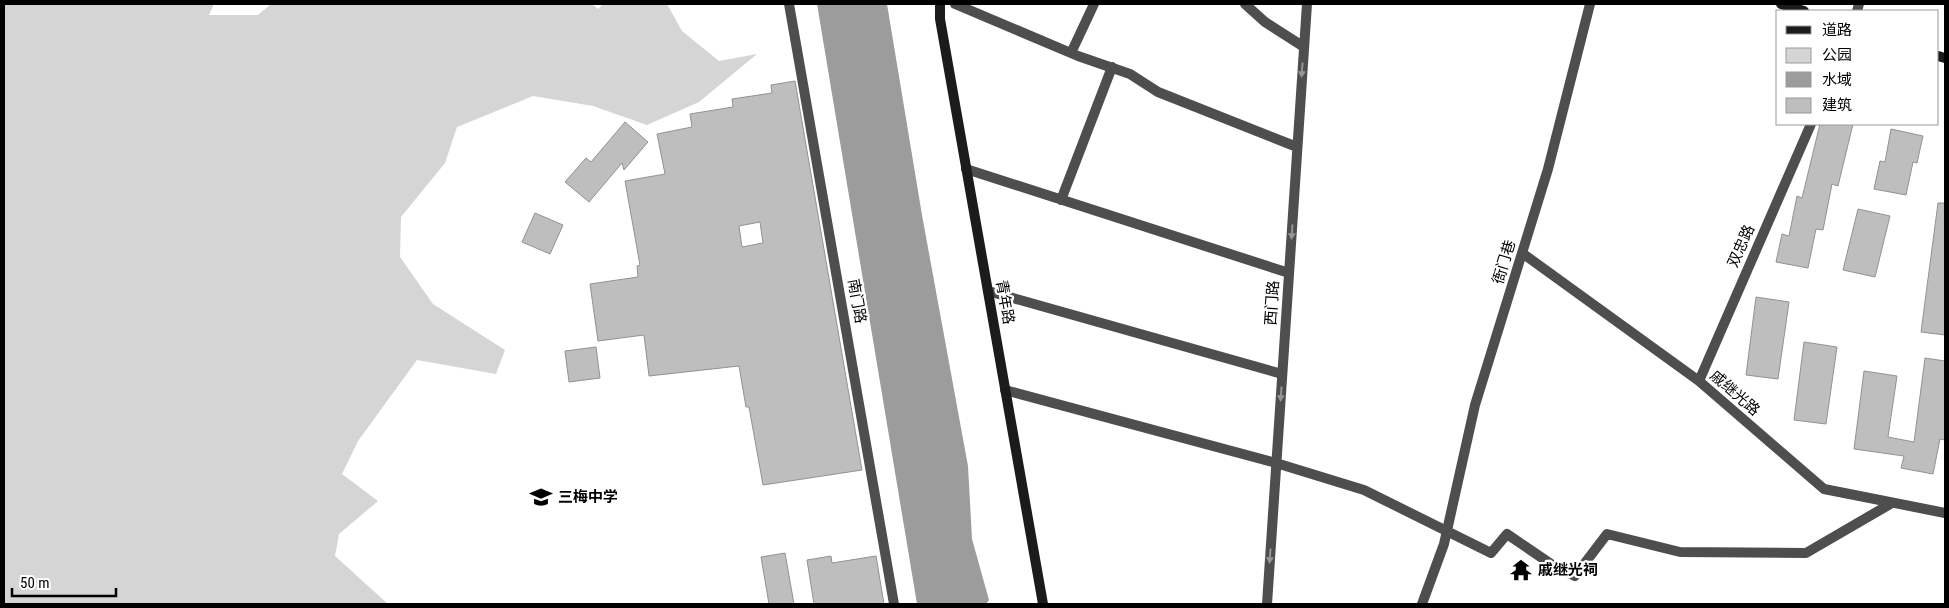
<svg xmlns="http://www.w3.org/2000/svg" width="1949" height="608" font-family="'Roboto Condensed','Noto Sans SC',sans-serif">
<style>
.green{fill:#d5d5d5}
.water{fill:#9c9c9c}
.building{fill:#bebebe;stroke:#929292;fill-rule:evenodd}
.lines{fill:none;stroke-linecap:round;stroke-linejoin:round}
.street{stroke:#4e4e4e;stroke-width:10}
.secondary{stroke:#1b1b1b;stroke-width:10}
.oneway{fill:#959595}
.labels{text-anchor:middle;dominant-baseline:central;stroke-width:4.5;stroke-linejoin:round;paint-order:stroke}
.street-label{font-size:15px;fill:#000;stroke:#fff}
.poi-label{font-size:15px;font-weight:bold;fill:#000;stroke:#fff;text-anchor:start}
</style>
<rect width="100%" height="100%" fill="#fff"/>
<path class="green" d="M 4,4 L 214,4 L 209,15 L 258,15 L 271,4 L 592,4 L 598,9 L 603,4 L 667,4 L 682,31 L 719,61 L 757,54 L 699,102 L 647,125 L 593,106 L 533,96 L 457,127 L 445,163 L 401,217 L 400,257 L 433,304 L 505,350 L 496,374 L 417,360 L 358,441 L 342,474 L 378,501 L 339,534 L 335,556 L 388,604 L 4,604 Z"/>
<path class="water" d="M 817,4 L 887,4 L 922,215 L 968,466 L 972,539 L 989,600 L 986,604 L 917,604 Z"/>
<path class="building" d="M 795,81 L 862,470 L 763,485 L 749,407 L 746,407 L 739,366 L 649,376 L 644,335 L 598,341 L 590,284 L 638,277 L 637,266 L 640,265 L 625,181 L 665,174 L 657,134 L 692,127 L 690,114 L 733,107 L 732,99 L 772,93 L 771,85 ZM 760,222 L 763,243 L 742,247 L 739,226 Z
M 625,122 L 648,142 L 624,170 L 622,163 L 589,202 L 565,182 L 586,158 L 591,162 Z
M 1820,124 L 1853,124 L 1838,186 L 1832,184 L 1823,230 L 1816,229 L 1808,268 L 1776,262 L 1782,234 L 1789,236 L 1797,196 L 1802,198 Z
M 1891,129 L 1923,136 L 1917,163 L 1913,162 L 1906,195 L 1874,189 L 1880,161 L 1885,162 Z
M 1938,203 L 1945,203 L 1945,335 L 1921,332 Z
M 1858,209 L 1890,216 L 1875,277 L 1843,270 Z
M 535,213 L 563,225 L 550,254 L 522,242 Z
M 1756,297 L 1789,302 L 1778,379 L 1746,375 Z
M 1804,342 L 1837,347 L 1826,424 L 1794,420 Z
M 596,347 L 600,378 L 569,382 L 565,351 Z
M 1925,358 L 1945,361 L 1945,440 L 1940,439 L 1933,474 L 1901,468 L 1904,456 L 1854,449 L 1864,371 L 1897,376 L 1888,437 L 1914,442 Z
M 785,553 L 794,604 L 769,604 L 761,557 Z
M 831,556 L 832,563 L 876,556 L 884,604 L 814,604 L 807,560 Z"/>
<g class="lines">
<path class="street" d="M 789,4 L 894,604
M 955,4 L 1078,56 L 1130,74 L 1158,92 L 1297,147
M 1245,4 L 1265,22 L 1304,47
M 1857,11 L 1859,4
M 1071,53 L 1094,4
M 966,169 L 1289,273
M 1061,200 L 1112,67
M 1522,253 L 1699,381 L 1824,489 L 1945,513
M 988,291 L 1282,374
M 1699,381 L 1811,124
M 1005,390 L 1276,463 L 1364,490 L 1491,553 L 1507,534 L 1551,564 L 1575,576 L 1607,534 L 1680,552 L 1806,553 L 1892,503
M 1267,604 L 1307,4
M 1422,604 L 1444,544 L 1475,405 L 1548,169 L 1590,4"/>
<path class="secondary" d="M 940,4 L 940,19 L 1043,604
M 1781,4 L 1804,11
M 1938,56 L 1945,58"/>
</g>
<defs><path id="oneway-solid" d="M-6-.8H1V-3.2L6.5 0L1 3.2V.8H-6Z" transform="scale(1.25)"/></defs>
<g class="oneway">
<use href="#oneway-solid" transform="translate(1302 70) rotate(94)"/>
<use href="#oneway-solid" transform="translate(1292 232) rotate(94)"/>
<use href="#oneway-solid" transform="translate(1281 394) rotate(94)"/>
<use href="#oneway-solid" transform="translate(1270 556) rotate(94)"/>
</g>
<defs>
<g id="school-bare" transform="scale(1.725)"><path d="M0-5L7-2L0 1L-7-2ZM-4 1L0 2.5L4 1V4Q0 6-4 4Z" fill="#000" stroke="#fff" stroke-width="2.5" paint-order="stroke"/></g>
<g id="temple-bare" transform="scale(1.725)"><path d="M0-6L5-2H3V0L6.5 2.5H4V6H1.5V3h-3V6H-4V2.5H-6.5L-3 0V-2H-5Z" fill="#000" stroke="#fff" stroke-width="2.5" paint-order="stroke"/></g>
</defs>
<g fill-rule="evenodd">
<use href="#school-bare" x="541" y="497"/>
<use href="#temple-bare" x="1521" y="570"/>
</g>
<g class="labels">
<g class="street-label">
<text transform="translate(1741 246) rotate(-66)">双忠路</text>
<text transform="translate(1504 262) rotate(-73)">衙门巷</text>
<text transform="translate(857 301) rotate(80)">南门路</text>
<text transform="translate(1005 302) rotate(80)">青年路</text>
<text transform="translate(1272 303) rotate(-86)">西门路</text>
<text transform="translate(1735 393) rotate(41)">戚继光路</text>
</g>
<g class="poi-label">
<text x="558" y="497">三梅中学</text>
<text x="1538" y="570">戚继光祠</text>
</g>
</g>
<rect width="1949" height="608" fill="none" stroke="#000000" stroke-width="10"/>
<rect x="1776" y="10" width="162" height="115" fill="#ffffff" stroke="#999999"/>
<rect x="1786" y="26" width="25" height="8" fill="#1b1b1b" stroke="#999999"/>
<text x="1822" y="35" font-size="15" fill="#000000">道路</text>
<rect x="1786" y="48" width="25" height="15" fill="#d5d5d5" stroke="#999999"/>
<text x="1822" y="60" font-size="15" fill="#000000">公园</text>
<rect x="1786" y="72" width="25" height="15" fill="#9c9c9c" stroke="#999999"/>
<text x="1822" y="85" font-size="15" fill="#000000">水域</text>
<rect x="1786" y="98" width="25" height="15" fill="#bebebe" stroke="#999999"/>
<text x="1822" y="110" font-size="15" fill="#000000">建筑</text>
<path d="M12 588v8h104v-8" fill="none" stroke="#000000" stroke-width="2.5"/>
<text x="20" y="588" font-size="15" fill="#000000" stroke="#ffffff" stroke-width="4" paint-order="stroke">50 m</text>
</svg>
